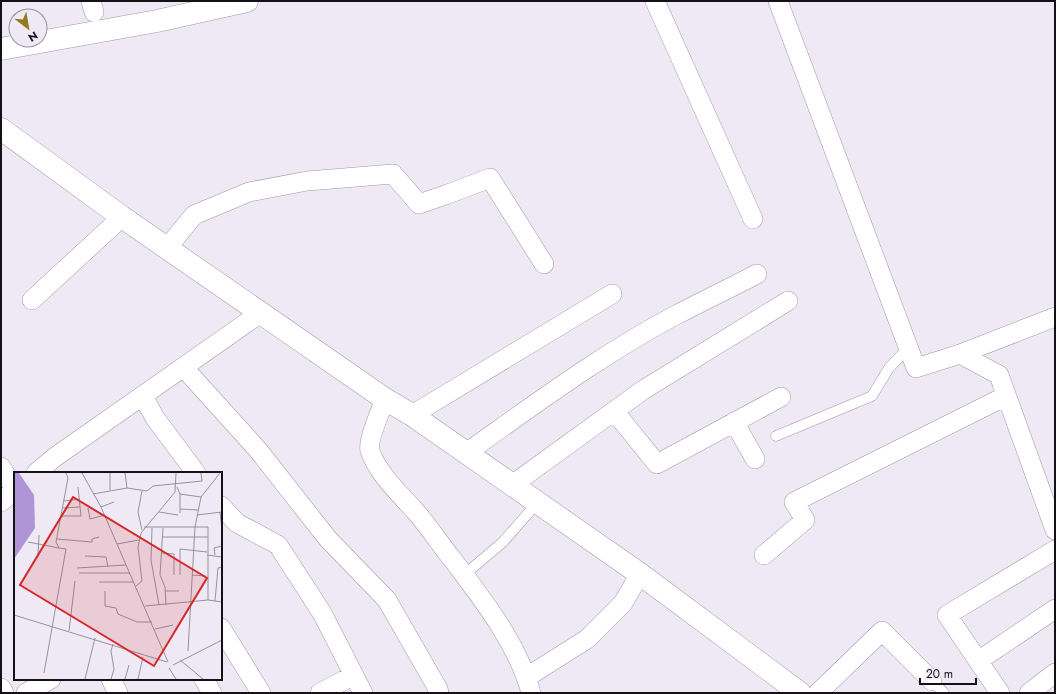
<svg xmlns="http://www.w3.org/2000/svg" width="1056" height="694" font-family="Jost,sans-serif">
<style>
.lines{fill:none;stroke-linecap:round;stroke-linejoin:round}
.lane-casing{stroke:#9e9aa4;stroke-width:11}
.street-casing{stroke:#9e9aa4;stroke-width:20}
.primary-casing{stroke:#9e9aa4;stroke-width:23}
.highway-casing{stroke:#9e9aa4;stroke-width:23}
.lane{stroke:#fff;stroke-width:10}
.street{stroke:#fff;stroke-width:19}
.primary{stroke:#fff;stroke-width:22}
.highway{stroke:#fff;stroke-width:22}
.inset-road{fill:none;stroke:#96939b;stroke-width:1}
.view{fill:#d62828;fill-opacity:0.15;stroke:#d62828;stroke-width:2}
.inset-edge{fill:none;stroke:#131115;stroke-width:2}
</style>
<rect width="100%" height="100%" fill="#eee9f5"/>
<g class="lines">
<g class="lane-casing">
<path id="lane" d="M 776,436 L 872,396 L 889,368 L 908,348
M 464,575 L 503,542 L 537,503
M 932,681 L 944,693"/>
</g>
<g class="street-casing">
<path id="street" d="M 91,1 L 94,12
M 655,1 L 753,219
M 778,1 L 916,368 L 960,354 L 999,375 L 1055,530
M 167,248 L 194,215 L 249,192 L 307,181 L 393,174 L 419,204 L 448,194 L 490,178 L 544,264
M 32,300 L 122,217
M 960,354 L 1055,317
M 184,368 L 258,450 L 328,539 L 387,600 L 438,689 L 439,693
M 143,396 L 155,418 L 196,473
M 385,399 C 381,410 367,441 370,451 C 378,474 400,494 416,512 C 429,527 440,544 453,560 C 483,600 518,644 531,693
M 614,411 L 657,464 L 781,397
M 412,415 L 612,294
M 734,422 L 755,459
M 466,453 C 534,405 602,354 676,315 C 703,301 730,288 757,274
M 1,467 L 15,489
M 36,473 L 55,457 L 262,312
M 512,485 L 643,390 L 788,301
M 1,502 L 15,490
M 221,506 L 237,523 L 278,545 L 322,613 L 363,693
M 764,555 L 805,520 L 794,502 L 1006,396
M 221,628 L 261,693
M 978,661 L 1055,609
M 527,677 L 587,639 L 623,603 L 640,574
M 111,679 L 118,693
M 204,679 L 212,693
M 1,688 L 4,693
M 26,693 L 51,679
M 320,693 L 354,675
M 818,693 L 882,631 L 932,681
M 1000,693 L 947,615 L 1055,550
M 1029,693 L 1055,673"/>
</g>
<g class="primary-casing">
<path id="primary" d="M 1,129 L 122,217 L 385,399 L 412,415 L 640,574 L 800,693"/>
</g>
<g class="highway-casing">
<path id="highway" d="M 1,49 L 157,21 L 247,1"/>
</g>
<use href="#lane" class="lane"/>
<use href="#street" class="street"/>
<use href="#primary" class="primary"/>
<use href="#highway" class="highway"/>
</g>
<g transform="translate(14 472)">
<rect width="208" height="208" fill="#eee9f5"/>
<path d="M 0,1 L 5,1 L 20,23 L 21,56 L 0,87 Z" fill="#af94d6"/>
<path class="inset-road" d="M 68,1 L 87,35 L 154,190M 111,1 L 113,16M 163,15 L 166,22 L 166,41M 96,18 L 96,1M 128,19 L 124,40 L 128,58M 79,22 L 113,16 L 133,19 L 139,14 L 188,9 L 187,1M 166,22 L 187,25M 50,29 L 66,27M 87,35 L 100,30M 49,36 L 66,35M 74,36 L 76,47 L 91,43M 166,37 L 184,38M 145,40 L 164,43M 206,40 L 208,58M 183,43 L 208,40M 47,44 L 67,44 L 64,15M 130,55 L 194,55 L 194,128M 138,56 L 137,88 L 145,133M 149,56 L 146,103 L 151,115 L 152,133M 148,65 L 194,65M 43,67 L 78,70 L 78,67 L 85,65M 14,70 L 45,76M 103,72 L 125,68M 147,81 L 160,82 L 160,103M 24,83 L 25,63M 193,83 L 208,85M 201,83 L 200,76 L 208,74M 71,84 L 92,85 L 94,95M 63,96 L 112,93M 65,101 L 116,101M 166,103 L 166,77 L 193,80M 178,103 L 192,104M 85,110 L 119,110M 122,114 L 128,109 L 124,75 L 127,61 L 161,20 L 162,1M 91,119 L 91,134 L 102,136 L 104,142 L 123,150 L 138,150M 151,119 L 165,119M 201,129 L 204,96 L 208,95M 131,134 L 194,128 L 208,130M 0,143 L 153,190M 141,157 L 159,153M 55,159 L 61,109M 174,179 L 181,55 L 187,25 L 206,1M 166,188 L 189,207M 159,193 L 208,168M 155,196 L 162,207M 30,201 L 52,77 L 45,76 L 42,70 L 54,6 L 52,1M 71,207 L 81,166M 97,207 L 100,197 L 97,179 L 99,172M 111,207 L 115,193M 124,207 L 129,185"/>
<path class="view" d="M 59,25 L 193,106 L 140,194 L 6,113 Z"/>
<rect width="208" height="208" class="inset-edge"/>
</g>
<rect width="1056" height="694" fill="none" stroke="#131115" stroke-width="4"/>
<g transform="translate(28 28) rotate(149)"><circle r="19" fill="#eee9f5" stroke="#96939b"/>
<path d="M0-3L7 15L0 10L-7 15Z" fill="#927920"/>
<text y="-6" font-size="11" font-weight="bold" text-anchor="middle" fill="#131115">N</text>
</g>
<path d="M920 678v6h56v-6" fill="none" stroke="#131115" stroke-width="2"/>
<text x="926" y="678" font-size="12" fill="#131115" stroke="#eee9f5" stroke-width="3" paint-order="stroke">20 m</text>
</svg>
